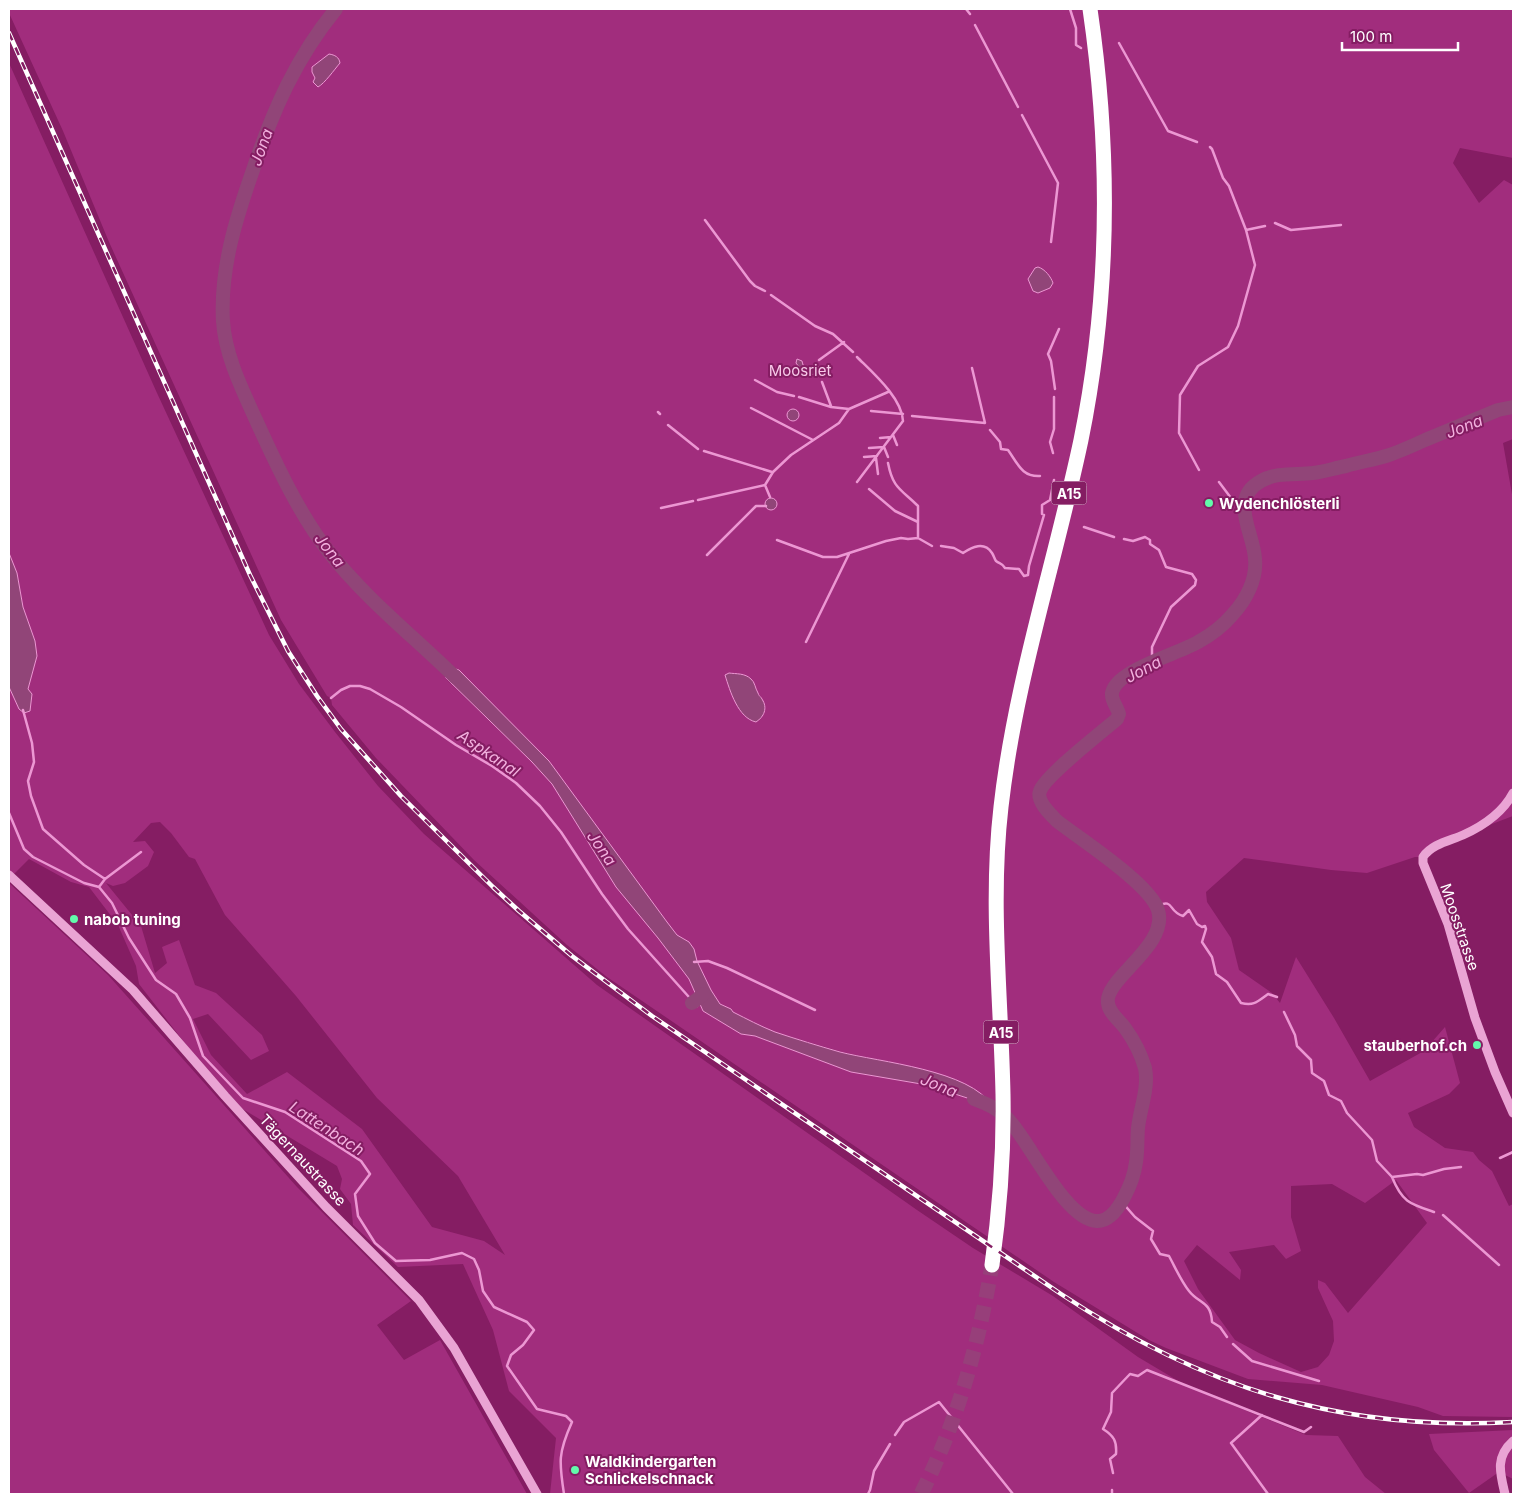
<svg xmlns="http://www.w3.org/2000/svg" width="1522" height="1503" font-family="Inter,sans-serif">
<style>
.green{fill:#a12d7d;fill-rule:evenodd}
.water{fill:#914578;stroke:#ec97d3}
.lines{fill:none;stroke-linecap:round;stroke-linejoin:round}
.stream{stroke:#ec97d3;stroke-width:2.5}
.river{stroke:#914578;stroke-width:14}
.highway-tunnel{stroke:#973f7a;stroke-width:15;stroke-dasharray:15 8;stroke-linecap:butt}
.minor{stroke:#eaa4d4;stroke-width:9}
.highway{stroke:#fff;stroke-width:15}
.rail-casing{stroke:#fff;stroke-width:4.5}
.rail{stroke:#851d63;stroke-width:2.5;stroke-dasharray:8;stroke-linecap:butt}
.poi-dot{fill:#62faab;stroke:#851d63;stroke-width:2}
.labels{text-anchor:middle;dominant-baseline:central;stroke-width:4;stroke-linejoin:round;paint-order:stroke}
.shield{fill:#851d63;stroke:#dabbd0;stroke-width:1}
.shield-label{font-size:14px;font-weight:bold;fill:#fff}
.park-label{font-size:15px;fill:#f8c9e9;stroke:#851d63}
.poi-label{font-size:15px;font-weight:bold;fill:#fff;stroke:#851d63;text-anchor:start}
.street-label{font-size:15px;fill:#fff;stroke:#851d63}
.water-label{font-size:16px;font-style:italic;fill:#f2b0de;stroke:#851d63}
</style>
<rect width="100%" height="100%" fill="#851d63"/>
<path class="green" d="M 9,9 L 1513,9 L 1513,158 L 1460,148 L 1453,163 L 1479,203 L 1504,180 L 1513,185 L 1513,439 L 1503,443 L 1513,500 L 1513,816 L 1463,835 L 1423,857 L 1415,857 L 1367,873 L 1331,870 L 1244,858 L 1206,892 L 1207,902 L 1231,938 L 1239,970 L 1272,993 L 1280,1003 L 1296,957 L 1334,1018 L 1370,1081 L 1424,1051 L 1445,1027 L 1460,1083 L 1449,1094 L 1408,1113 L 1414,1127 L 1445,1148 L 1473,1152 L 1479,1160 L 1492,1171 L 1509,1206 L 1513,1204 L 1513,1417 L 1443,1416 L 1418,1407 L 1322,1385 L 1248,1379 L 1166,1348 L 1149,1340 L 1054,1282 L 607,977 L 567,945 L 474,860 L 376,758 L 332,705 L 331,698 L 327,696 L 281,620 L 109,242 L 63,131 L 9,13 ZM 446,679 L 508,720 L 549,761 L 667,922 L 677,935 L 694,949 L 697,961 L 711,990 L 720,1004 L 731,1009 L 733,1012 L 774,1032 L 842,1052 L 900,1064 L 952,1078 L 991,1106 L 927,1085 L 851,1072 L 755,1036 L 741,1034 L 703,1011 L 689,979 L 658,938 L 616,887 L 552,784 L 532,762 ZM 1396,1180 L 1427,1223 L 1348,1313 L 1325,1283 L 1318,1280 L 1318,1288 L 1333,1321 L 1334,1341 L 1329,1355 L 1318,1367 L 1301,1372 L 1259,1353 L 1235,1340 L 1198,1289 L 1184,1261 L 1197,1245 L 1240,1280 L 1241,1270 L 1229,1252 L 1274,1245 L 1286,1259 L 1301,1251 L 1291,1217 L 1291,1186 L 1332,1184 L 1365,1203 Z
M 9,63 L 157,393 L 269,635 L 299,684 L 335,732 L 378,786 L 424,834 L 597,985 L 917,1210 L 973,1248 L 1053,1296 L 1138,1357 L 1180,1382 L 1203,1393 L 1306,1435 L 1338,1436 L 1365,1477 L 1386,1494 L 550,1494 L 556,1438 L 509,1391 L 493,1330 L 463,1264 L 398,1267 L 353,1225 L 351,1204 L 340,1189 L 342,1179 L 337,1166 L 241,1108 L 191,1051 L 139,984 L 136,966 L 118,925 L 89,887 L 71,882 L 29,859 L 12,876 L 9,872 L 9,687 L 19,709 L 28,691 L 30,675 L 37,656 L 35,641 L 23,607 L 17,573 L 9,553 ZM 160,822 L 171,833 L 189,857 L 195,859 L 225,915 L 296,996 L 377,1098 L 458,1176 L 505,1255 L 484,1241 L 432,1227 L 362,1129 L 287,1072 L 247,1094 L 211,1055 L 193,1019 L 208,1014 L 251,1060 L 269,1051 L 262,1035 L 216,993 L 195,985 L 179,940 L 162,947 L 167,963 L 155,973 L 141,926 L 106,883 L 113,886 L 125,883 L 148,866 L 154,852 L 145,841 L 133,842 L 151,823 Z
M 9,883 L 108,975 L 297,1187 L 411,1301 L 377,1325 L 404,1360 L 440,1340 L 527,1494 L 9,1494 Z
M 1513,1430 L 1513,1479 L 1499,1472 L 1469,1493 L 1434,1450 L 1429,1434 Z"/>
<path class="water" d="M 329,54 C 335,55 339,57 340,63 C 334,70 325,83 318,87 L 313,82 L 315,78 L 312,72 L 312,67 Z
M 1038,267 C 1045,269 1051,277 1053,283 L 1050,288 L 1038,293 L 1033,291 L 1028,279 L 1035,268 Z
M 797,359 L 802,361 L 803,365 L 808,368 L 815,365 L 818,366 L 818,373 L 806,376 L 796,363 Z
M787 415a6 6 0 1 1 12 0a6 6 0 1 1-12 0Z
M765 504a6 6 0 1 1 12 0a6 6 0 1 1-12 0Z
M 9,553 L 17,573 L 23,607 L 35,641 L 37,656 L 28,689 L 32,694 L 30,711 L 24,713 L 19,709 L 9,687 Z
M 442,665 L 459,670 L 549,761 L 667,922 L 677,935 L 689,942 L 694,949 L 697,961 L 711,990 L 720,1004 L 731,1009 L 733,1012 C 747,1019 760,1026 775,1032 C 796,1039 819,1046 840,1052 C 879,1062 971,1070 992,1106 L 927,1085 L 851,1072 L 755,1036 L 741,1034 L 703,1011 L 689,979 L 658,938 L 616,887 L 552,784 L 532,762 L 446,678 Z
M 729,673 C 736,674 745,673 751,679 C 755,682 755,688 758,693 C 760,698 759,694 762,699 C 768,708 764,717 756,722 C 738,718 730,691 725,675 Z"/>
<g class="lines">
<path class="stream" d="M 966,9 L 970,14
M 1070,9 L 1076,28 L 1076,45 L 1081,48
M 975,25 L 1018,107
M 1119,43 L 1168,131 L 1197,142
M 1022,115 L 1058,183 L 1051,242
M 705,220 L 750,281 L 755,286 L 765,291
M 1275,223 L 1291,230 L 1341,225
M 1246,230 L 1265,226
M 771,295 L 815,326 L 833,334 L 853,352
M 819,360 L 844,342
M 755,380 L 777,392 L 794,396
M 822,382 L 831,406
M 1055,389 L 1051,361 L 1048,354 L 1059,329
M 799,397 L 831,407 L 849,409
M 751,408 L 813,440
M 871,411 L 903,414
M 658,412 L 660,414
M 912,416 L 985,423 L 972,368
M 668,425 L 698,449
M 990,430 L 1000,442 L 1001,449 L 1008,450 C 1018,464 1022,477 1040,476
M 893,435 L 897,445
M 880,438 L 891,437
M 869,448 L 884,447 L 888,457
M 704,451 L 772,472
M 1053,453 L 1050,442 L 1054,429 L 1054,397
M 864,457 L 877,456
M 876,458 L 878,474
M 888,463 C 893,489 901,489 918,506 L 918,537
M 1199,470 L 1179,433 L 1180,395 L 1198,366 L 1228,347 L 1238,326 L 1255,265 L 1246,230 L 1229,186 L 1223,178 L 1212,149 L 1210,147
M 857,482 L 903,421 C 902,398 873,373 857,357
M 1219,482 L 1243,514
M 765,485 L 770,497
M 869,489 L 895,511 L 918,522
M 698,500 L 765,485 L 773,472 L 791,455 L 839,423 L 849,409 L 888,392
M 661,508 L 693,501
M 1044,515 L 1042,514 L 1042,505 L 1050,500 L 1054,480
M 1084,527 L 1114,537
M 1124,539 L 1133,541 L 1145,537 L 1150,540 L 1150,544 L 1159,550 L 1166,567 L 1192,574 L 1196,580 L 1195,585 L 1171,607 L 1152,647 L 1152,663
M 777,540 L 823,557 L 837,557 L 886,541 L 901,538 L 908,539 L 918,538 L 932,546
M 941,546 L 954,548 L 963,553 C 972,547 984,541 992,553 C 994,556 994,558 996,561 C 1000,564 1002,563 1005,568 L 1019,569 L 1024,576 L 1028,575 L 1029,566 L 1044,515
M 707,555 L 756,506 L 766,506
M 806,642 L 849,554
M 331,698 L 341,690 L 350,686 L 360,686 L 370,689 L 401,707 L 456,745 L 492,766 L 516,783 L 540,806 L 561,832 L 602,894 L 628,929 L 697,1006
M 23,710 L 32,743 L 34,762 L 28,781 L 31,796 L 43,829 L 84,865 L 105,879
M 9,813 L 24,849 L 33,857 L 84,883 L 99,887 L 112,903 L 129,938 L 156,980 L 176,994 L 190,1018 L 203,1056 L 243,1098 L 285,1112 L 361,1161 L 370,1174 L 355,1194 L 358,1216 L 375,1243 L 396,1261 L 430,1260 L 462,1253 L 474,1259 L 479,1270 L 483,1291 L 494,1307 L 527,1322 L 534,1330 L 523,1345 L 511,1355 L 507,1366 L 537,1409 L 566,1416 L 572,1422 C 558,1453 559,1462 564,1494
M 99,887 L 105,879 L 141,852
M 1157,906 C 1175,898 1167,911 1183,916 L 1189,910 L 1197,924 L 1202,927 L 1205,926 L 1206,929 L 1202,942 L 1212,957 L 1216,974 L 1227,982 L 1241,1003 C 1254,1006 1257,1002 1268,994 L 1277,997
M 694,962 L 708,961 L 727,968 L 815,1010
M 1284,1012 L 1295,1035 L 1297,1046 L 1311,1060 L 1312,1073 L 1324,1081 L 1329,1095 L 1341,1101 L 1347,1113 L 1372,1140 L 1377,1161 L 1392,1177 L 1417,1174 L 1423,1175 L 1444,1169 L 1461,1167
M 1500,1158 L 1513,1152
M 1392,1177 C 1402,1202 1410,1204 1434,1212
M 1121,1201 L 1135,1217 L 1153,1231 L 1151,1239 L 1160,1254 L 1169,1256 C 1175,1267 1181,1281 1189,1291 C 1199,1304 1211,1301 1212,1322 L 1220,1327 L 1227,1337
M 1443,1215 L 1499,1265
M 1233,1344 L 1252,1361 L 1319,1381
M 1262,1415 L 1231,1443 L 1268,1494
M 895,1435 L 904,1422 L 939,1402 L 1013,1494
M 1113,1473 L 1110,1459 L 1116,1454 C 1117,1441 1114,1436 1103,1429 L 1111,1412 L 1112,1393 L 1130,1374 L 1138,1376 L 1147,1370 L 1304,1432 L 1311,1427
M 868,1494 L 870,1490 L 874,1471 L 890,1444
M 1112,1494 L 1112,1490"/>
<path class="river" d="M 336,9 C 296,58 273,110 253,170 C 236,218 220,269 223,321 C 225,355 242,389 256,420 C 275,462 300,516 329,552 C 366,599 413,636 455,677
M 692,1003 L 704,994
M 974,1099 C 987,1104 997,1108 1007,1118 C 1029,1140 1065,1220 1097,1221 C 1118,1222 1134,1179 1136,1162 C 1138,1151 1137,1139 1138,1128 C 1140,1109 1149,1088 1145,1068 C 1141,1054 1133,1039 1125,1028 C 1119,1020 1109,1013 1108,1003 C 1104,979 1169,946 1158,910 C 1150,884 1080,839 1057,821 C 1051,815 1036,801 1040,791 C 1045,776 1102,732 1117,719 L 1119,714 C 1117,706 1111,701 1112,693 C 1116,670 1178,654 1198,642 C 1211,635 1223,626 1233,614 C 1246,600 1257,579 1255,559 C 1254,533 1228,499 1261,481 C 1277,472 1295,475 1313,473 C 1324,472 1335,468 1346,466 C 1359,462 1373,460 1386,456 C 1399,452 1412,446 1425,440 C 1449,430 1474,420 1498,410 L 1513,407"/>
<path class="highway-tunnel" d="M 921,1494 C 958,1420 978,1347 992,1265"/>
<path class="minor" d="M 1513,793 C 1503,812 1483,826 1463,835 C 1449,841 1432,844 1423,857 L 1423,863 L 1448,924 L 1475,1018 L 1495,1072 L 1513,1113
M 9,875 L 133,990 L 225,1096 L 326,1207 L 419,1300 L 454,1348 L 537,1494
M 1505,1494 C 1500,1473 1495,1457 1513,1441"/>
<path class="highway" d="M 992,1265 C 1000,1208 1004,1151 1003,1094 C 1001,998 990,902 1001,807 C 1015,682 1055,563 1081,440 C 1110,297 1111,153 1090,9"/>
<g class="rail-casing">
<path id="rail" d="M 9,33 L 250,575 L 288,651 L 317,696 L 341,729 L 401,796 L 493,887 L 519,911 L 572,956 L 652,1016 L 1061,1294 C 1203,1388 1342,1432 1513,1422"/>
</g>
<use href="#rail" class="rail"/>
</g>
<g class="poi-dot">
<circle cx="1209" cy="503" r="5"/>
<circle cx="74" cy="919" r="5"/>
<circle cx="1477" cy="1045" r="5"/>
<circle cx="575" cy="1470" r="5"/>
</g>
<g class="labels">
<g class="shield">
<rect x="1051.5" y="481.5" width="35" height="23" rx="4"/>
<rect x="983.5" y="1020.5" width="35" height="23" rx="4"/>
</g>
<g class="shield-label">
<text x="1069" y="493">A15</text>
<text x="1001" y="1032">A15</text>
</g>
<g class="park-label">
<text x="800" y="370">Moosriet</text>
</g>
<g class="poi-label">
<text x="1219" y="503">Wydenchlösterli</text>
<text x="84" y="919">nabob tuning</text>
<text x="1467" y="1045" text-anchor="end">stauberhof.ch</text>
<text x="585" y="1461">Waldkindergarten<tspan x="585" dy="17">Schlickelschnack</tspan></text>
</g>
<g class="street-label">
<text transform="translate(1460 927) rotate(71)">Moosstrasse</text>
<text transform="translate(303 1160) rotate(47)">Tägernaustrasse</text>
</g>
<g class="water-label">
<text transform="translate(261 147) rotate(-70)">Jona</text>
<text transform="translate(1464 426) rotate(-21)">Jona</text>
<text transform="translate(330 550) rotate(51)">Jona</text>
<text transform="translate(1143 669) rotate(-28)">Jona</text>
<text transform="translate(489 753) rotate(34)">Aspkanal</text>
<text transform="translate(602 848) rotate(55)">Jona</text>
<text transform="translate(939 1085) rotate(22)">Jona</text>
<text transform="translate(327 1128) rotate(33)">Lattenbach</text>
</g>
</g>
<rect width="1522" height="1503" fill="none" stroke="#ffffff" stroke-width="20"/>
<path d="M1342 42v8h116v-8" fill="none" stroke="#ffffff" stroke-width="2.5"/>
<text x="1350" y="42" font-size="15" fill="#ffffff" stroke="#851d63" stroke-width="4" paint-order="stroke">100 m</text>
</svg>
